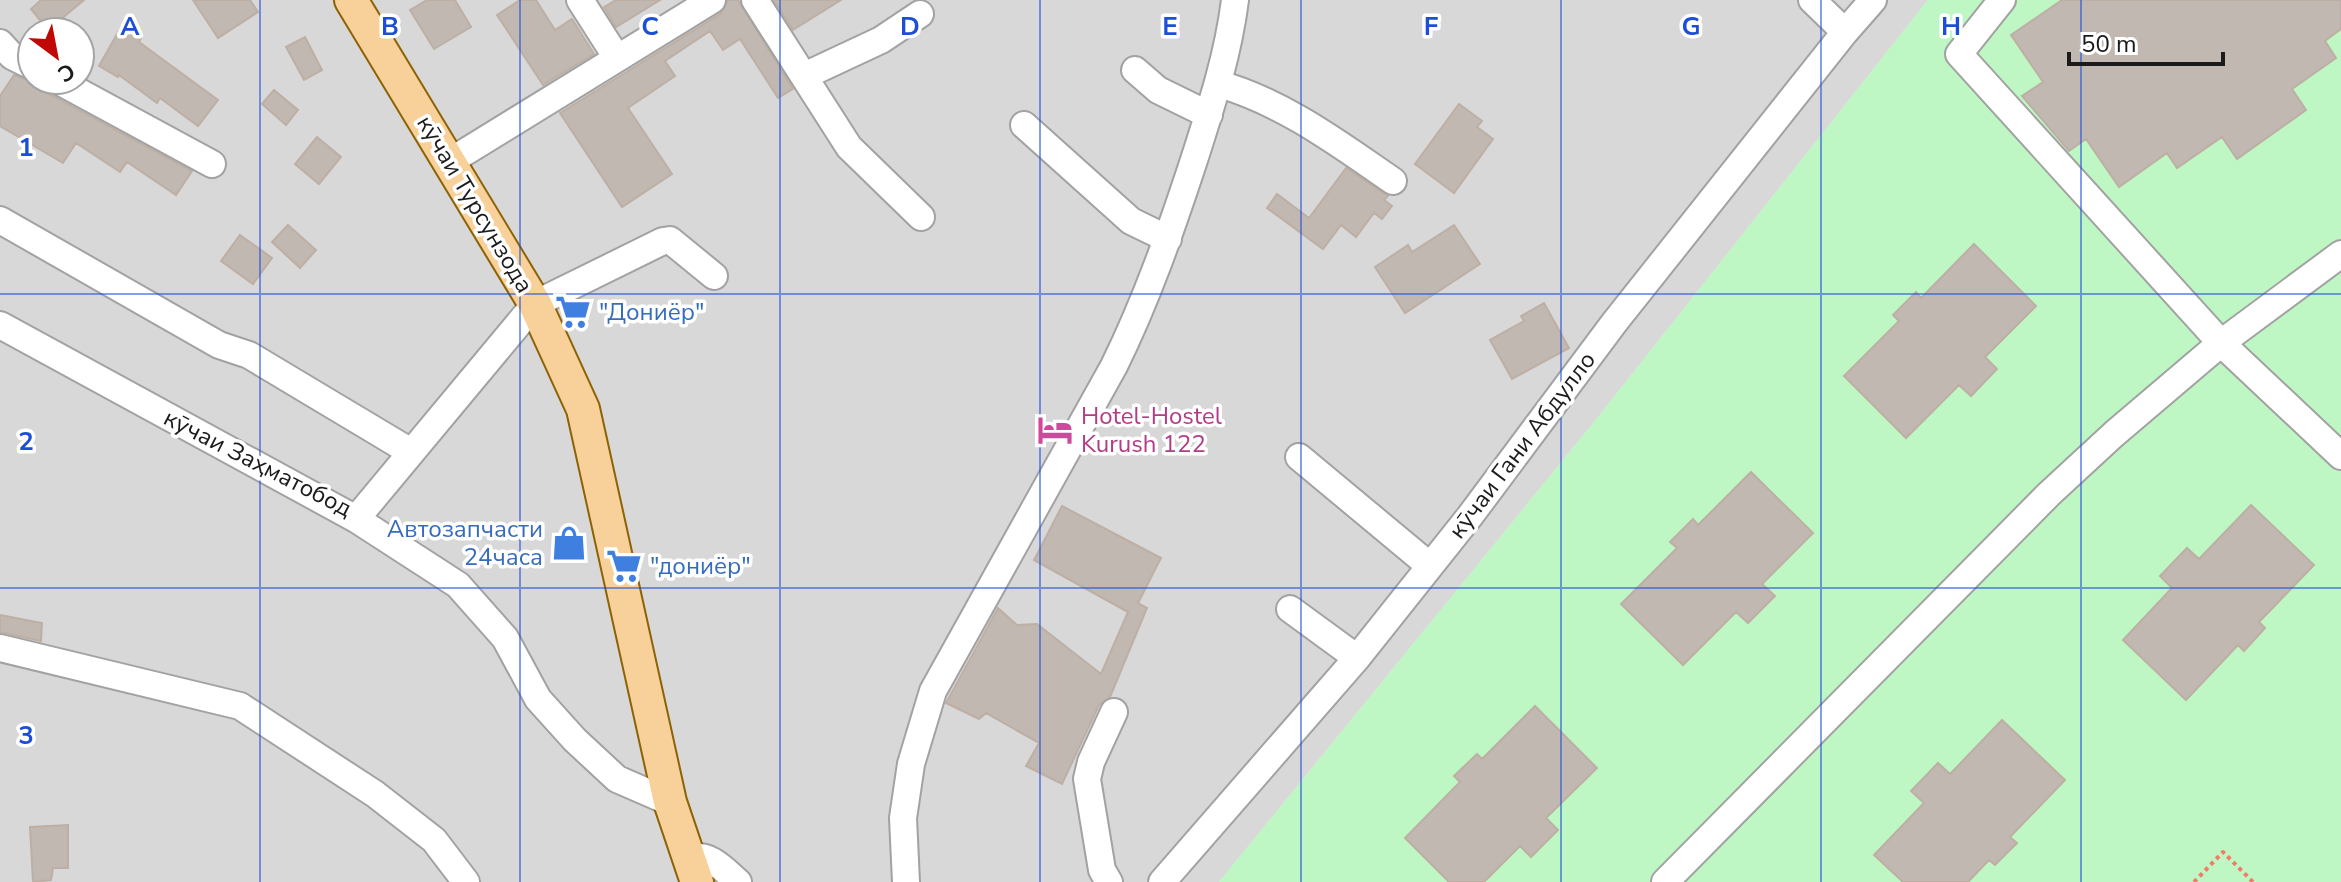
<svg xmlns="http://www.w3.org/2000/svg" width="2341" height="882" font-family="'Nunito Sans',sans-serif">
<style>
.residential{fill:#d9d8d8;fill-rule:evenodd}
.park{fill:#bef7c3}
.building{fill:#c1b8b1;stroke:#bdafa4;stroke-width:2}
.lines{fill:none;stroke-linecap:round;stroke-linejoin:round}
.minor-casing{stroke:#a2a2a2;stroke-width:30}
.major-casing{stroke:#8d6205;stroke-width:36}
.path{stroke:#f47a6a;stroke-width:4;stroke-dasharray:4 4;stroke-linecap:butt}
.minor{stroke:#fff;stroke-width:26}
.major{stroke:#f8d19a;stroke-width:32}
.grid{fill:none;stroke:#1d4ed8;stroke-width:2;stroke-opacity:0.55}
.labels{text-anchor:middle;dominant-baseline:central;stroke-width:7;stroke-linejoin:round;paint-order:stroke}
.street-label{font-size:24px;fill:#1b1b1b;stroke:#fff}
.shop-label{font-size:24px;fill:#366cbe;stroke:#fff;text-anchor:start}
.hotel-label{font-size:24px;fill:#b23c85;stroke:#fff;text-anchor:start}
.grid-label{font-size:26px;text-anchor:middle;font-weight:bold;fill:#1d4ed8;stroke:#fff;stroke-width:7;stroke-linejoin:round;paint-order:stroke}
</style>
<rect width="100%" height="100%" fill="#ece9e1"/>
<path class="residential" d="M 0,0 L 1928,0 L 1598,417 L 1219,882 L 0,882 ZM 32,32 L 80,32 L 80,80 L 32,80 Z"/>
<path class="park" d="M 1928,0 L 2341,0 L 2341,882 L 1219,882 L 1598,417 Z"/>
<path class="building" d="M 41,0 L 84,0 L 48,30 L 31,9 Z
M 193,0 L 250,0 L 258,12 L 218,38 Z
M 427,0 L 455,0 L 471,27 L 434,49 L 410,10 Z
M 520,0 L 536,0 L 555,30 L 572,19 L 594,54 L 543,85 L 497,15 Z
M 616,0 L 660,0 L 616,27 L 604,7 Z
M 728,0 L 738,0 L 793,89 L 778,98 L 740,39 L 723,50 L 710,31 L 665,61 L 675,76 L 628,108 L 672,174 L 622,207 L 560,113 L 720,14 Z
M 774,0 L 841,0 L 793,30 Z
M 2062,0 L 2341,0 L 2341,29 L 2325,41 L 2336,58 L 2292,89 L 2306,110 L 2237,159 L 2222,137 L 2177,168 L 2167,153 L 2119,187 L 2086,139 L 2069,151 L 2022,96 L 2043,82 L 2011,35 Z
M 121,27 L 141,38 L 139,42 L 218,100 L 198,126 L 160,98 L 157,103 L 119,75 L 118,77 L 99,66 Z
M 305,37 L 322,70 L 304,80 L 286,47 Z
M 14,75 L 32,82 L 41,80 L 43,88 L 49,94 L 192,171 L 176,195 L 127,162 L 120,172 L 76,143 L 63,163 L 0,126 L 0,96 Z
M 274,90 L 298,110 L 286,125 L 262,104 Z
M 1459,104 L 1482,121 L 1477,127 L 1493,139 L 1454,193 L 1415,164 Z
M 317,137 L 341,157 L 319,184 L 295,164 Z
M 1346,168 L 1388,196 L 1384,200 L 1392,206 L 1382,219 L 1374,213 L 1356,237 L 1341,225 L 1323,249 L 1267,208 L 1277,194 L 1309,218 Z
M 288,225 L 316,250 L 300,268 L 272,242 Z
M 1454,225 L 1480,264 L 1405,313 L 1375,267 L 1408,245 L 1412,252 Z
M 240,235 L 272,258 L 253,284 L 221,261 Z
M 1974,244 L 2036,306 L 1985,357 L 1997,369 L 1971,396 L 1959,385 L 1906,438 L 1844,376 L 1899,321 L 1893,315 L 1916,292 L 1921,298 Z
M 1544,303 L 1569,348 L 1512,379 L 1490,340 L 1524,321 L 1521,316 Z
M 1751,472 L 1813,533 L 1762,584 L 1775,596 L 1748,623 L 1736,612 L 1683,665 L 1621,604 L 1677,548 L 1670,542 L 1693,519 L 1698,525 Z
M 2251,505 L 2314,565 L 2259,622 L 2265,628 L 2244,651 L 2238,645 L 2186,700 L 2123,640 L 2172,588 L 2160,576 L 2187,548 L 2199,559 Z
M 1062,506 L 1161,558 L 1138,603 L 1147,608 L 1110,697 L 1099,705 L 1062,784 L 1026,766 L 1039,743 L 986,713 L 979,719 L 946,703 L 998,608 L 1017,625 L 1037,624 L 1101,674 L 1128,612 L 1034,560 Z
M 0,615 L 42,623 L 41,641 L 0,632 Z
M 1535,706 L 1597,768 L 1546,818 L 1558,830 L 1531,857 L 1520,846 L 1484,882 L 1449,882 L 1405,838 L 1460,782 L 1454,776 L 1477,754 L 1482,759 Z
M 2002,720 L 2065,780 L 2010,837 L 2017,843 L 1995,865 L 1989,860 L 1968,882 L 1903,882 L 1874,855 L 1924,803 L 1911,791 L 1938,763 L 1950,774 Z
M 68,825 L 68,868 L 53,868 L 51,880 L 33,882 L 30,827 Z"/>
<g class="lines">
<g class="minor-casing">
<path id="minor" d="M 580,0 L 617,58
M 755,0 L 849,147 L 921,217
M 1812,0 L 1845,32
M 2002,0 L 1959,54 L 2221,343 L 2341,456
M 0,43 L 12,56 L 32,66
M 1135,70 L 1158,90 L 1209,115
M 804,76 L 881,40 L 920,14
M 57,80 L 212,164
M 1219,84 C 1283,102 1339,144 1393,181
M 1024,125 L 1131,221 L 1168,239
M 449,162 L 712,0
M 0,220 L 219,345 L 249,355 L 411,452
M 0,325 L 356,519 L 535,304 L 663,241 L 670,240 L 714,276
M 1299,457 L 1430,566
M 356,519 L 458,585 L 505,638 L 538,699 L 575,740 L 617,779 L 670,802
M 1290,609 L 1357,658
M 0,648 L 240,706 L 375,794 L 434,840 L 466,882
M 689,857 C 711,854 722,868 738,882
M 906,882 L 903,818 L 911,764 L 933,691 L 1114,366 C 1147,299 1171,230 1194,160 C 1211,107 1228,56 1235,0
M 1109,882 L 1102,870 L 1087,779 L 1091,762 L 1114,712
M 1162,882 L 1357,658 L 1470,516 L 1614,323 L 1845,32 L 1873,0
M 1665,882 L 2049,494 L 2114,434 L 2221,343 L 2341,254"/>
</g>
<g class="major-casing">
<path id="major" d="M 351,0 L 535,304 L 583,409 L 670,802 L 697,882"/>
</g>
<path class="path" d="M 2194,882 L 2223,852 L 2253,882"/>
<use href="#minor" class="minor"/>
<use href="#major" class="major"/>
</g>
<path class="grid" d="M 260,0 L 260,882M 520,0 L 520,882M 780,0 L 780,882M 1040,0 L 1040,882M 1301,0 L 1301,882M 1561,0 L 1561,882M 1821,0 L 1821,882M 2081,0 L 2081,882M 0,294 L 2341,294M 0,588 L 2341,588"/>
<defs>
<g id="supermarket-bare" transform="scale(2.76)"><path d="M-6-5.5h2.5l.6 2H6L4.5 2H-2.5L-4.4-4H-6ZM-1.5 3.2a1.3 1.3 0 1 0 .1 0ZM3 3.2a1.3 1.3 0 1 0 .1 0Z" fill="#3f7fe0" stroke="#fff" stroke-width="2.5" paint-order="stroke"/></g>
<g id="hotel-bare" transform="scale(2.76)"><path d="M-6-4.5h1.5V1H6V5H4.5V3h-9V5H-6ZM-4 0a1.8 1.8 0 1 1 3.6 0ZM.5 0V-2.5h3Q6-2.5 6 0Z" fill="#d1479c" stroke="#fff" stroke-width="2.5" paint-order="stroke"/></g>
<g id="shop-bare" transform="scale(2.76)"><path d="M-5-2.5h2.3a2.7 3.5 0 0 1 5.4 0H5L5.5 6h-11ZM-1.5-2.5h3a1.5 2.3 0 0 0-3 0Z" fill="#3f7fe0" stroke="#fff" stroke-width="2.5" paint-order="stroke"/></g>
</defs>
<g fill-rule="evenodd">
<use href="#supermarket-bare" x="573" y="312"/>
<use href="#hotel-bare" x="1055" y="430"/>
<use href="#shop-bare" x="569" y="543"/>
<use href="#supermarket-bare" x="624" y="566"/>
</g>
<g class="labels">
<g class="street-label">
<text transform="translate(475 204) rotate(59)">кӯчаи Турсунзода</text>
<text transform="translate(1522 445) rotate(-53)">кӯчаи Гани Абдулло</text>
<text transform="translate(258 463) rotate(27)">кӯчаи Заҳматобод</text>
</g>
<g class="shop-label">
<text x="599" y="312">"Дониёр"</text>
<text x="543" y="529" text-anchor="end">Автозапчасти<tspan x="543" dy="28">24часа</tspan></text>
<text x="650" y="566">"дониёр"</text>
</g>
<g class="hotel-label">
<text x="1081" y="416">Hotel-Hostel<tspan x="1081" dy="28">Kurush 122</tspan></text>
</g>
</g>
<g class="grid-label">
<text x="130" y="35">A</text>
<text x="390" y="35">B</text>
<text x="650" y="35">C</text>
<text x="910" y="35">D</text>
<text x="1170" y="35">E</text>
<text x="1431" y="35">F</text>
<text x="1691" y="35">G</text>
<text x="1951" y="35">H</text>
<text x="26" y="156">1</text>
<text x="26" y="450">2</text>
<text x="26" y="744">3</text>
</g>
<g transform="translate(56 56) rotate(148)"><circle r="38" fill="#ffffff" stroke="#a4a4a4" stroke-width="2"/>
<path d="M0-6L14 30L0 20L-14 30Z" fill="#c00907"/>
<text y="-12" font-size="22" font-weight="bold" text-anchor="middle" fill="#1b1b1b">С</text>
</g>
<path d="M2069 52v12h154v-12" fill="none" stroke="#1b1b1b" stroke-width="4"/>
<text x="2081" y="52" font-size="24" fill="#1b1b1b" stroke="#ffffff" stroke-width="6" paint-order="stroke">50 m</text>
</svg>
